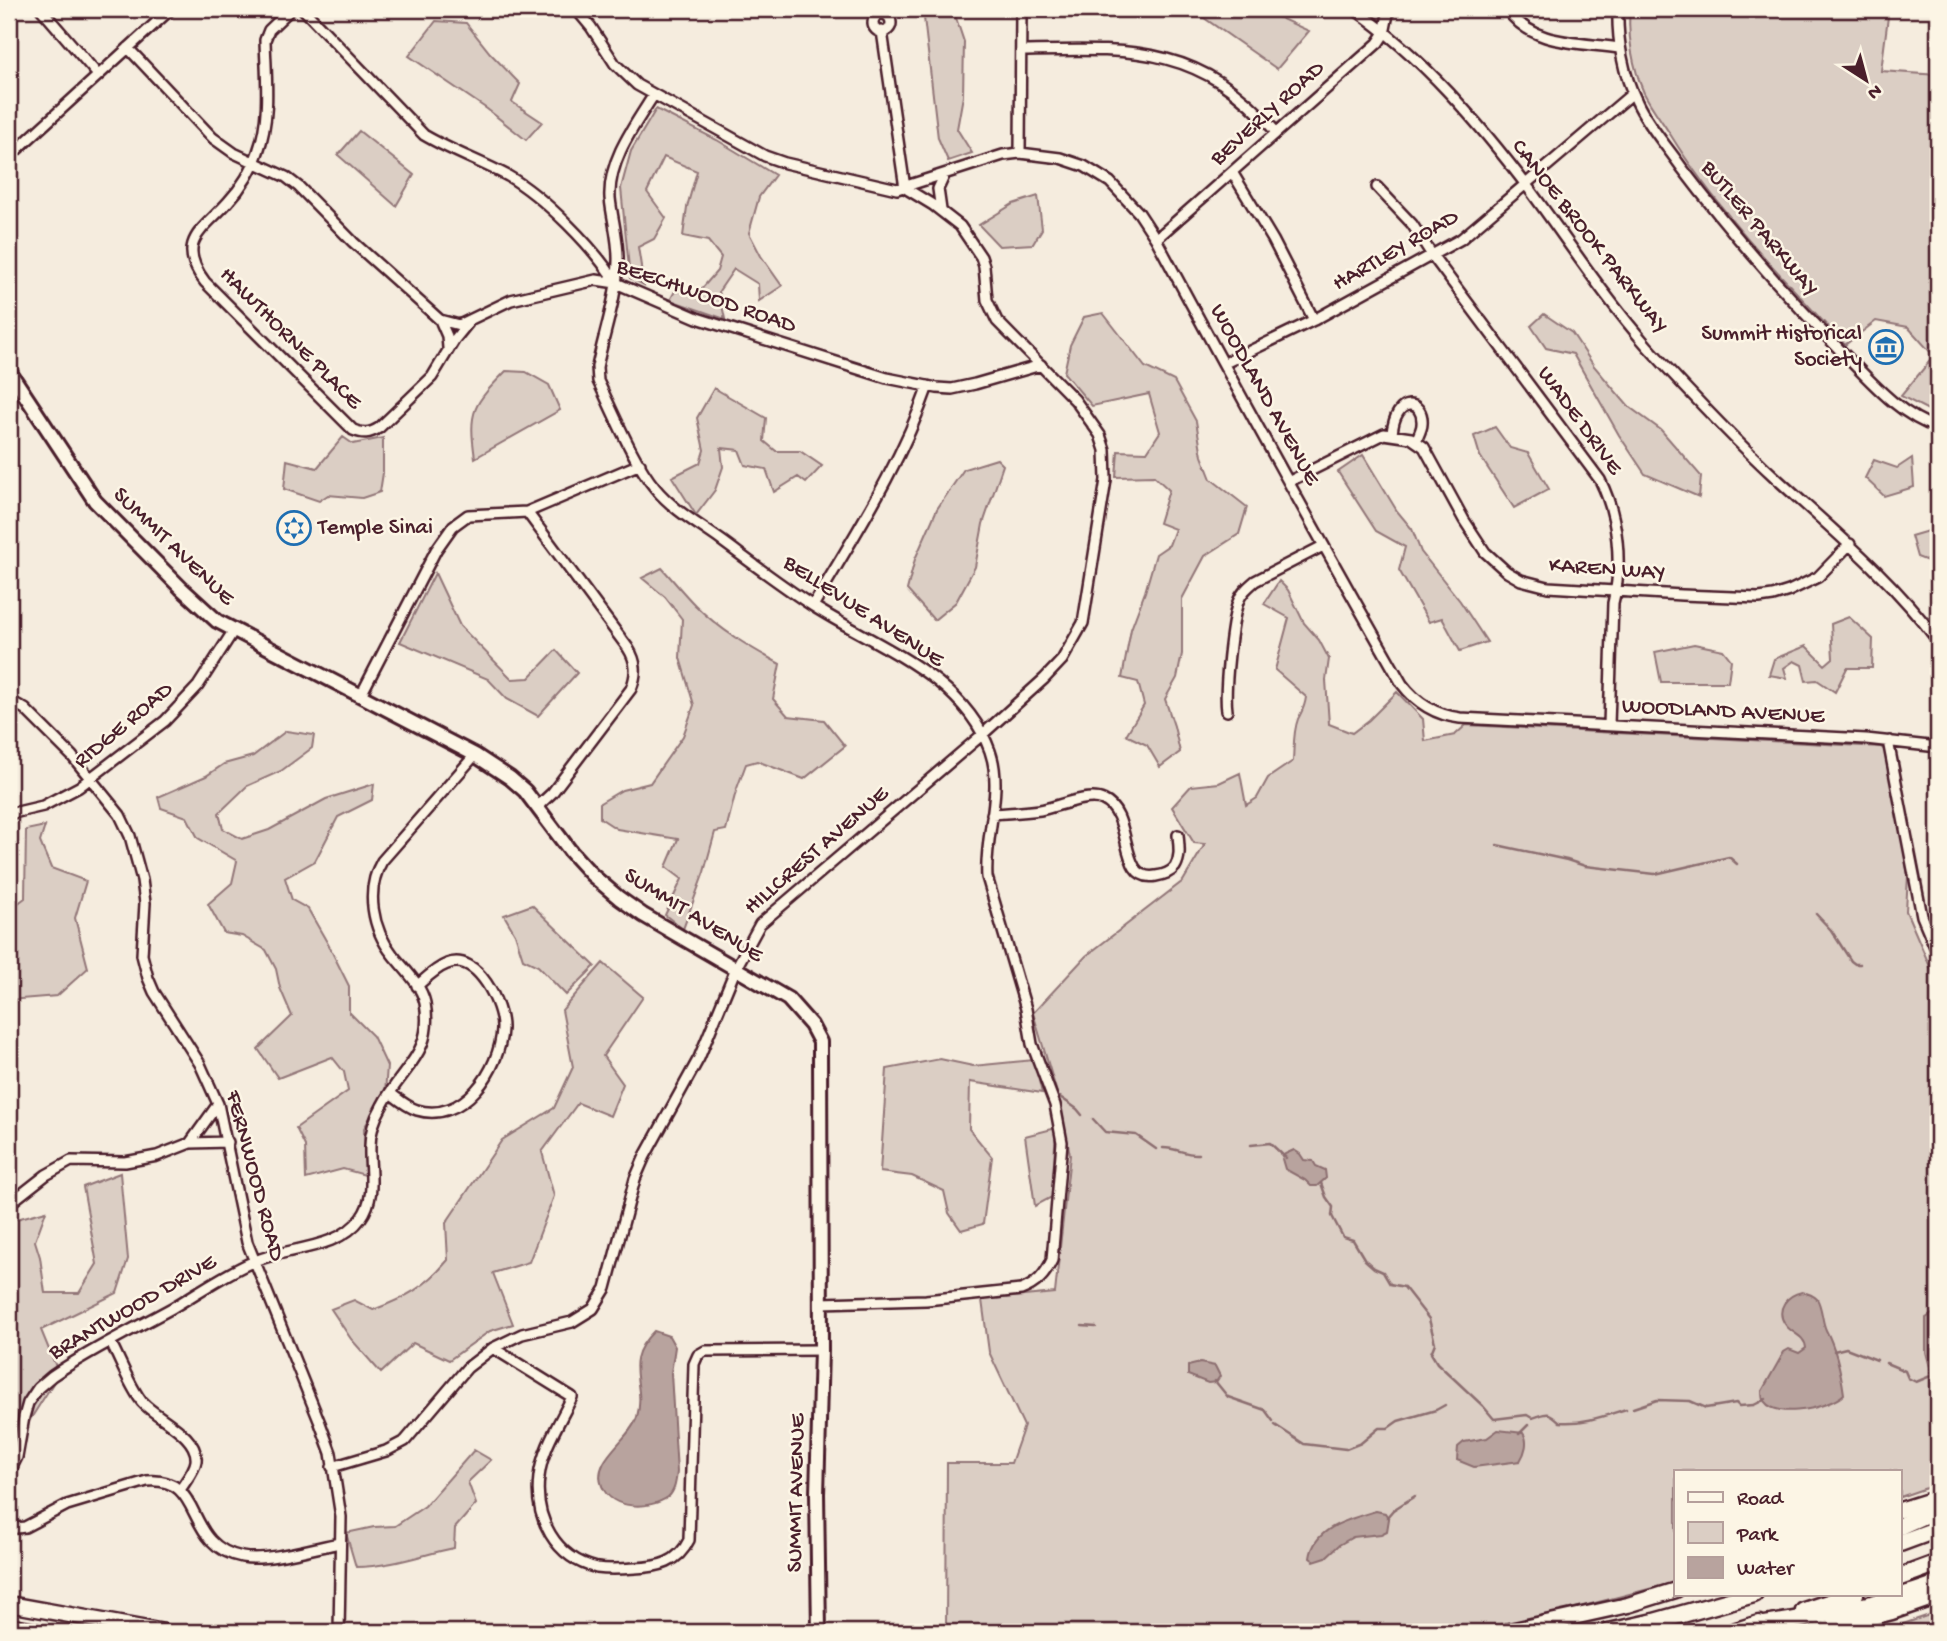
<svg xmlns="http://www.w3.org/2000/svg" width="1947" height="1641" font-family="'Gochi Hand',sans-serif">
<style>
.green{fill:#dbcec4;stroke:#927678;stroke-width:2}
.water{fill:#b8a39e;stroke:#8c6e70;stroke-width:2}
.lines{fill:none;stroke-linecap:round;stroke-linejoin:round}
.stream{stroke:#8c6e70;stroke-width:2.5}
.street-casing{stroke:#4a1f2b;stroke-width:14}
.secondary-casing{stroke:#4a1f2b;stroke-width:18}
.primary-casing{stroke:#4a1f2b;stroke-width:19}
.highway-casing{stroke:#4a1f2b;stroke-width:21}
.street{stroke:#fcf5e5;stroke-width:9}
.secondary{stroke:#fcf5e5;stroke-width:12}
.primary{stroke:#fcf5e5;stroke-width:14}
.highway{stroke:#fcf5e5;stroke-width:16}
.labels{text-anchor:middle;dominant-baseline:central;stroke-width:5;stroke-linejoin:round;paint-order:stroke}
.street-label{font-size:23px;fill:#4a1f2b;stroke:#fcf5e5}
.poi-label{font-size:23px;fill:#4a1f2b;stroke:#fcf5e5;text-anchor:end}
</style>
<rect width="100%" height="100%" fill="#f5ecde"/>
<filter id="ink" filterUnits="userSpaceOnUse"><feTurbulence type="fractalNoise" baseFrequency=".0143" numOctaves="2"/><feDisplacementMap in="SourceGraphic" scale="14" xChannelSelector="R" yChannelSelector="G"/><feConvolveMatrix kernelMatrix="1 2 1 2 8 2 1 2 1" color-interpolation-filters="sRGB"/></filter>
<g filter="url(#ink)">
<path class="green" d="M 923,9 L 953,9 L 964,42 L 963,96 L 957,129 L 972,153 L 948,161 L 938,138 Z
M 1176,9 L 1260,9 L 1309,31 L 1277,69 L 1204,18 Z
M 1630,9 L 1889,9 L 1881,71 L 1938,75 L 1938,415 L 1901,396 L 1934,356 L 1908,327 L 1876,321 L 1845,345 C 1783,278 1718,212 1670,134 C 1662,121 1651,107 1644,93 C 1633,68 1627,36 1630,9 Z
M 436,21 L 466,23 L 490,53 L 520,84 L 512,102 L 542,122 L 526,140 L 487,109 L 409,56 Z
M 656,109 L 717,140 L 775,175 L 759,197 L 749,233 L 761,256 L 782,286 L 759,301 L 758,284 L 734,269 L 719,291 L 725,319 L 670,300 L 675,291 L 699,292 L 717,271 L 721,257 L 708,241 L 683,236 L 687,207 L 697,171 L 664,157 L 647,192 L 666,218 L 654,239 L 638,247 L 644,285 L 630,278 L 621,188 L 631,151 Z
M 359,131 L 414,175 L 396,206 L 338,155 Z
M 1038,196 L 1042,229 L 1033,244 L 999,246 L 979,225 L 1013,204 Z
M 1103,313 L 1145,367 L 1174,381 L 1196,421 L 1202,456 L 1211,479 L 1247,507 L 1239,534 L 1205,556 L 1182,599 L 1182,654 L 1177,678 L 1165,699 L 1174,726 L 1180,752 L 1160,767 L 1147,745 L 1126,735 L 1144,705 L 1138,682 L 1122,678 L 1131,629 L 1145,592 L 1156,554 L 1169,545 L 1175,529 L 1159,523 L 1169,490 L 1154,476 L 1116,477 L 1118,451 L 1147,452 L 1160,432 L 1149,394 L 1092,406 L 1064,373 L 1070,345 L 1084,317 Z
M 1544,314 L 1572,333 L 1594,366 L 1628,406 L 1661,430 L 1701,476 L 1699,497 L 1645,474 L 1619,435 L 1573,354 L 1546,348 L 1531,326 Z
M 506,371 L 526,372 L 549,385 L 560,410 L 475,458 C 468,410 473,405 506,371 Z
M 714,388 L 766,418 L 764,441 L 776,451 L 800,451 L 822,466 L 806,483 L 798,477 L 774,492 L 766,469 L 745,465 L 739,450 L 721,448 L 723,467 L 715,490 L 696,515 L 672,477 L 700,463 L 704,450 L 697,418 Z
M 1495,427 L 1510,448 L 1528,453 L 1549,489 L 1514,508 L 1480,456 L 1474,436 Z
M 343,437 L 353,444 L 383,438 L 383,473 L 380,492 L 362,498 L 328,495 L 319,501 L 284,489 L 287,460 L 317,468 Z
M 1363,455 L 1397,511 L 1412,529 L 1421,552 L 1460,601 L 1487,642 L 1460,651 L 1442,618 L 1429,622 L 1399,570 L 1405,547 L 1376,531 L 1338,472 Z
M 1912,458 L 1914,487 L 1884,496 L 1865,478 L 1874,460 L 1897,468 Z
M 997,459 L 1003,465 L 983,524 L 975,567 L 956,602 L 934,620 L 907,590 L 915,559 L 937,509 L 964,469 Z
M 1938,528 L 1938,565 L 1917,557 L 1911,536 Z
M 662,568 C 673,580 683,593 695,605 C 720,630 749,647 780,664 L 773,699 L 788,716 L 824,720 L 845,746 L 804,779 L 757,761 L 746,764 L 736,791 L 726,830 L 715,832 L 704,872 L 683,929 L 665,915 L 682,879 L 666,867 L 678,839 L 617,829 L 600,818 L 600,803 L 622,790 L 650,783 L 683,736 L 694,705 L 680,658 L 682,619 L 665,597 L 642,578 Z
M 435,573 L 460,626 L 512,679 L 529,678 L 556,650 L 577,673 L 538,716 L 507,699 L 488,679 L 400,642 Z
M 1279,581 L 1288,590 L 1304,623 L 1319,640 L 1329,659 L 1326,680 L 1329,724 L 1352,733 L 1369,720 L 1397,692 L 1423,719 L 1425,741 L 1455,735 L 1466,725 L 1881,747 L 1887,752 L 1908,875 L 1906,911 L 1938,985 L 1938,1484 L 1900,1497 L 1900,1471 L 1676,1471 L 1676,1582 L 1533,1619 L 1457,1632 L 1072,1632 L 946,1628 L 947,1463 L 1011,1463 L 1024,1426 L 989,1352 L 982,1300 L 1055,1293 L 1070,1155 L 1060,1103 L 1033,1013 L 1086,956 L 1183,881 L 1205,844 L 1194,843 L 1172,807 L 1191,786 L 1219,783 L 1240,773 L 1246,805 L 1257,798 L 1268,778 L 1293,761 C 1294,747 1293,732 1298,719 C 1302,711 1305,707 1306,697 L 1275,670 L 1289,618 L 1264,604 Z
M 1849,617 L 1873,639 L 1872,668 L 1847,668 L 1835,692 L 1817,680 L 1806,681 L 1802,665 L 1794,661 L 1784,668 L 1787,678 L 1769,675 L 1774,659 L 1806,646 L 1825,665 L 1833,658 L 1831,624 Z
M 1694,644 L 1723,650 L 1731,660 L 1728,682 L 1661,682 L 1655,652 Z
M 286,731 L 314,735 L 312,748 L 281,771 L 247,786 L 219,813 L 223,829 L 242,839 L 269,830 L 326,799 L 374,784 L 372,800 L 338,817 L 315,861 L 285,878 L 292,900 L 308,909 L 328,944 L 349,986 L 349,1012 L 373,1036 L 387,1066 L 385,1093 L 364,1128 L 365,1175 L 343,1169 L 306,1179 L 305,1146 L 296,1128 L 348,1091 L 344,1072 L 332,1057 L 278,1078 L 258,1049 L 292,1016 L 280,988 L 276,969 L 266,950 L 242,936 L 224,933 L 208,904 L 232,883 L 237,861 L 198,838 L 187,817 L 161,808 L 158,797 L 206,776 L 224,764 L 253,756 Z
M 45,826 L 40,842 L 51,868 L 86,881 L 75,918 L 88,968 L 57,996 L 9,1000 L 9,910 L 25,898 L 26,830 Z
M 532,905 L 595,966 L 566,995 L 538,966 L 523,959 L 515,934 L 504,915 Z
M 603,963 L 643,997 L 603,1056 L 623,1084 L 610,1116 L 578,1103 L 542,1152 L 554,1196 L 529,1262 L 493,1273 L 513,1324 L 490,1331 L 449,1360 L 413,1343 L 381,1373 L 351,1339 L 331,1309 L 354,1300 L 373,1310 C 405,1298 426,1287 448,1260 L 446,1223 L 502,1140 L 554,1108 L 573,1067 L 562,1010 Z
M 940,1059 L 973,1066 L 1034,1060 L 1042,1093 L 970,1082 L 969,1129 L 992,1157 L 983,1224 L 961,1230 L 949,1213 L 944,1191 L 912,1176 L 880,1172 L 887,1069 Z
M 1056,1128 L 1052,1197 L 1035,1206 L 1025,1136 Z
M 120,1173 L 128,1259 L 117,1293 L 41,1330 L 59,1374 L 9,1453 L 9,1221 L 46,1211 L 35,1241 L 40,1257 L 45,1293 L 79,1293 L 97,1264 L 83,1187 Z
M 474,1450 L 491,1460 L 468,1482 L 476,1504 L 455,1528 L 454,1548 C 421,1555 390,1567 356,1567 L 346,1533 L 374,1527 L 395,1526 L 425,1506 Z
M 1938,1612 L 1938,1632 L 1880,1632 Z"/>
<path class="water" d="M 1294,1150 L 1300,1154 L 1304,1160 L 1313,1161 L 1316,1166 L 1325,1170 L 1326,1178 L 1317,1186 L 1311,1186 L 1305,1180 L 1285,1169 L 1282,1159 L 1285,1154 Z
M 1802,1292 C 1807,1293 1813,1295 1817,1299 C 1822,1306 1822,1322 1826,1330 C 1836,1349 1841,1372 1844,1394 C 1830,1409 1760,1424 1762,1391 L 1784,1352 L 1789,1349 L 1799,1353 L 1806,1348 C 1805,1335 1791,1334 1785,1324 C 1775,1309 1787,1295 1802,1292 Z
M 1935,1312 L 1938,1313 L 1938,1388 L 1932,1386 L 1931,1371 L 1926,1352 L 1926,1318 Z
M 654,1331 L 669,1336 L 675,1347 L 671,1373 L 677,1472 C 676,1481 675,1491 668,1497 C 650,1510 611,1510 602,1486 C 591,1459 630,1440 637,1417 C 647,1382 620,1364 654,1331 Z
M 1200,1363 L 1215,1366 L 1220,1376 L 1216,1382 L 1208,1383 L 1188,1375 L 1188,1366 Z
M 1498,1430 L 1523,1433 C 1529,1441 1525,1453 1520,1461 L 1474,1467 L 1457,1460 L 1458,1447 L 1464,1442 L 1487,1438 Z
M 1376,1511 L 1385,1513 L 1389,1519 L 1387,1531 L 1381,1534 L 1353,1537 L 1339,1545 L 1326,1557 L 1314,1561 L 1310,1558 C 1314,1527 1350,1519 1376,1511 Z"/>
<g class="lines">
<path class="stream" d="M 1497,845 L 1567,860 L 1585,866 L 1655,874 L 1729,857 L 1737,864
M 1816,914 L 1831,930 L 1851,961 L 1855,964 L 1860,964
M 1060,1097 L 1077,1109 L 1082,1115
M 1093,1119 L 1105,1132 L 1136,1135 L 1156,1149
M 1251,1145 L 1270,1143 L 1286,1158
M 1163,1148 C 1178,1148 1184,1155 1199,1154
M 1321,1183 L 1326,1197 L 1333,1207 L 1332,1216 L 1343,1237 L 1353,1240 L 1365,1260 L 1374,1268 L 1383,1272 L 1390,1284 L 1404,1287 L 1429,1319 L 1435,1343 L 1431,1353 L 1437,1363 L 1483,1406 L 1494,1419 L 1527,1415 L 1532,1418 C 1548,1413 1547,1410 1560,1422 C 1583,1424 1604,1416 1626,1409
M 1082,1326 L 1096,1327
M 1834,1351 L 1846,1348 L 1877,1360
M 1886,1363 L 1905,1371 L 1908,1378 L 1916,1382 L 1933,1375
M 1215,1381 L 1228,1397 L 1265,1410 L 1273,1421
M 1633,1408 L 1657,1400 L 1690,1401 L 1706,1408 L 1736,1403 L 1739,1406 L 1754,1405 L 1766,1399
M 1275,1425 L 1304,1444 L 1346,1449 L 1361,1443 L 1379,1428 L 1388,1428 L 1398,1421 L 1436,1410 L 1445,1405
M 1519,1434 L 1528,1425
M 1387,1517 L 1393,1510 L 1415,1496"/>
<g class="street-casing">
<path id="street" d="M 41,9 L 98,75
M 291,9 L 269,30 L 265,40 C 266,78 271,116 258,152 C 252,171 241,188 228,202 C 202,231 175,242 205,282 L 353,430 C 363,434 369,434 379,428 L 432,377 L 455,339 L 468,323
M 303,9 L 424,135 C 451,151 480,161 508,176 C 543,196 595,248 616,283
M 576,9 L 591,27 L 615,64 L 637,85 L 765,156 L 785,163 L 897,189 L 1003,155 L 1020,153 L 1060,158 L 1084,166 L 1110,182 L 1139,213 L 1156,239 C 1236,388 1318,537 1402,684 C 1417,704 1436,715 1460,718 L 1866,739 L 1938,747
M 1354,9 C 1422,56 1480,124 1530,190 C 1569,243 1605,298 1648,347 C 1690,393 1732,438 1778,480 C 1834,531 1892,579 1938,641
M 1507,9 C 1531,46 1580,42 1620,48
M 1618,9 C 1617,40 1623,74 1637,102 C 1648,126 1667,146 1682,168 C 1732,234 1781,290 1839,349 C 1868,378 1898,415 1938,428
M873 23a9 9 0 1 1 18 0a9 9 0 1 1-18 0Z
M 128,48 L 213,138 L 234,153 L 286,177 L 299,187 L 353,242 L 440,320 L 459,325 L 511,300 L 596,280 L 616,283 L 697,318 L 887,378 L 937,388 L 952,389 L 975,384 L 1041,365
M 1021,51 C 1129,49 1199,43 1276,132
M 653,96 C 634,126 608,161 610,198 C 612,219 619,240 618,262 C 617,297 604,333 597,367 L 598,381 C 613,412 634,463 655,488 C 673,510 700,525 722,541 C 752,563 782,586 813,606 C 875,646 963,675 990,751 C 1004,790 984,837 987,877 L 1026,1009 L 1032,1044 L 1055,1105 L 1062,1142 L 1052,1260 C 1045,1275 1037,1284 1021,1290 L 926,1300 L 821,1303
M 1020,153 L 1021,9
M 9,157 L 171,9
M 1232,172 L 1273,240 L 1314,320
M 1377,187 L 1412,224 L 1432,255 L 1600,480 C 1618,516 1623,564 1613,603 L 1609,725
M 941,210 L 938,189 L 944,176
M 1156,239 L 1378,43 L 1384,34 L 1389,9
M 440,320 L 447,336 L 448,348
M 1225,363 L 1314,320 L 1461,239 L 1633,93
M 1392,434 C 1395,395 1424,399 1422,424 C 1422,429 1418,436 1416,441
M 1290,481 L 1384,434 L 1411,438 L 1424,447 L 1464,520 L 1485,552 L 1507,572 L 1521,580 L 1548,587 L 1682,595 L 1759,598 L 1773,596 L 1789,591 L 1818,577 L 1850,544
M 527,512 L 628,648 C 637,662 637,674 631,689 L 552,793 L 538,806
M 813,606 C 855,534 900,466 928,386
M 361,695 L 436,550 L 453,526 L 468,515 L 527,512 L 640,464
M 9,700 L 25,709 L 72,756 L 120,815 L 130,836 L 142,880 L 145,903 L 142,955 L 148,978 L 154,992 L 200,1064 L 218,1104 L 247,1242 L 320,1423 L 331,1453 L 341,1517 L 339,1632
M 1227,711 C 1224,690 1231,624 1238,602 C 1241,593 1248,587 1255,581 L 1323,546
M 1890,741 L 1889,746 L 1922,916 L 1938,954
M 9,814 L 43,806 L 79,787 L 165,721 L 198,686 L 234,630
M 992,814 C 1008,813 1024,812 1040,810 C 1057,807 1088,793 1103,800 C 1135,814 1117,883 1156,876 C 1163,875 1171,872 1175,867 C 1181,857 1179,846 1178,835
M 390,1093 C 398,1099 407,1107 417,1110 C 463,1124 500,1070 502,1029 C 503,1005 477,951 447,964 C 436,968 426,978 417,986
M 190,1143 L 218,1104
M 9,1204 L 46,1175 L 71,1161 L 125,1162 L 157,1156 L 190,1143 L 228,1142
M 111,1343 C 120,1360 130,1387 142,1402 C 156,1418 199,1435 196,1461 C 195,1470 185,1482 180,1490
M 493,1348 L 572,1397 C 560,1422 542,1449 539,1477 C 534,1518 555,1558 597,1568 C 610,1570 623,1569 635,1568 C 659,1567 678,1563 689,1540 L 694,1364 L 698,1355 L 705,1351 L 821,1350
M 332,1467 L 386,1451 L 405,1441 L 467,1368 L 493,1348 L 522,1334 L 572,1322 L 593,1309 L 606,1288 L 635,1179 L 645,1156 L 699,1058 L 736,968 L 760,924 L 983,734 L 1044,679 L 1062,660 L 1083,623 L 1106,480 L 1105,450 L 1100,435 L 1075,400 L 997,321 L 987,300 L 984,266 L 981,257 L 960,226 L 933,205 L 905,188 L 882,31
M 9,1473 L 17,1457 L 24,1417 L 28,1403 L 38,1388 L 52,1376 C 90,1350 132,1330 172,1308 C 198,1293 227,1272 255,1261 C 289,1247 338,1250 361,1218 C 377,1196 369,1171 370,1146 C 370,1133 375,1118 382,1106 C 402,1067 434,1054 425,1003 C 421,984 404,969 393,955 C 372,929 365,890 382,861 L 475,755
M 9,1529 L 25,1527 L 67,1505 L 147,1481 C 206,1476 182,1545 242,1557 C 267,1562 313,1548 340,1543"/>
</g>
<g class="secondary-casing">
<path id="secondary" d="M 9,371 L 95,501 L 181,588 L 217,621 L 475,755 L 510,778 L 525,791 L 571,852 L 592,875 L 619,898 L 643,915 L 788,999 L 811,1025 L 820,1042 L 820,1050 L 821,1350 L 817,1494 L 819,1632"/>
</g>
<g class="primary-casing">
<path id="primary" d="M 1900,1510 L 1938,1498
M 9,1604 L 164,1632
M 1505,1632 L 1628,1605 L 1676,1590
M 1814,1632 L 1892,1612 L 1938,1596"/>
</g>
<g class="highway-casing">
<path id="highway" d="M 1900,1526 L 1938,1509
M 1900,1543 L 1938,1529
M 1900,1577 L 1938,1563
M 1804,1611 L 1855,1594
M 9,1627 L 35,1632
M 1752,1627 C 1815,1617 1878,1606 1938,1584
M 1609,1632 L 1654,1622 L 1754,1594
M 1733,1632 L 1759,1624"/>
</g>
<use href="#street" class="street"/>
<use href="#secondary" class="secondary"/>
<use href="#primary" class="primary"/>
<use href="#highway" class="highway"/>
</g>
</g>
<defs>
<g id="museum-ring" transform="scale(1.75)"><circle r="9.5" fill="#fcf5e5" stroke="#1f6fb2" stroke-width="1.5"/><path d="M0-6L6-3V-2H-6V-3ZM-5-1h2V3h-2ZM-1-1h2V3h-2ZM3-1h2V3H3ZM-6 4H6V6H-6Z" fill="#1f6fb2"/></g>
<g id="synagogue-ring" transform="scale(1.75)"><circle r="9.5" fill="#fcf5e5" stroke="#1f6fb2" stroke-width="1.5"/><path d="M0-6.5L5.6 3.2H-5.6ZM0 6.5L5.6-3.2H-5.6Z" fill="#1f6fb2"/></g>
</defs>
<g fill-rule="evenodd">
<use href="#museum-ring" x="1886" y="347"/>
<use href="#synagogue-ring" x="294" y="528"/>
</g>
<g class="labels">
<g class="street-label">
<text transform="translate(1268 114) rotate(-42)">BEVERLY ROAD</text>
<text transform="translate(1759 229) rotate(50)">BUTLER PARKWAY</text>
<text transform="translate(1589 237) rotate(52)">CANOE BROOK PARKWAY</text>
<text transform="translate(1396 251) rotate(-30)">HARTLEY ROAD</text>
<text transform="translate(706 297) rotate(19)">BEECHWOOD ROAD</text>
<text transform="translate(290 339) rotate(45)">HAWTHORNE PLACE</text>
<text transform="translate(1264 395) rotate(61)">WOODLAND AVENUE</text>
<text transform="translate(1579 421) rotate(54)">WADE DRIVE</text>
<text transform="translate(173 547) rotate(44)">SUMMIT AVENUE</text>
<text transform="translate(1607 570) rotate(4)">KAREN WAY</text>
<text transform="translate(863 612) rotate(33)">BELLEVUE AVENUE</text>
<text transform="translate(1723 712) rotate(3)">WOODLAND AVENUE</text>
<text transform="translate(124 726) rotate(-40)">RIDGE ROAD</text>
<text transform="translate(817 851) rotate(-41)">HILLCREST AVENUE</text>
<text transform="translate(693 916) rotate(32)">SUMMIT AVENUE</text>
<text transform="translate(254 1176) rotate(75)">FERNWOOD ROAD</text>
<text transform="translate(133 1308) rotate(-30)">BRANTWOOD DRIVE</text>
<text transform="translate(797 1493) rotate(-89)">SUMMIT AVENUE</text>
</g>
<g class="poi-label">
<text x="1862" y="334">Summit Historical<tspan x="1862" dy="26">Society</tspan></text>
<text x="318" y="528" text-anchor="start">Temple Sinai</text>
</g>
</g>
<rect width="1947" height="1641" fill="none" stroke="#fcf5e5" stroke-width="35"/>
<rect x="18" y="18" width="1912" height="1606" fill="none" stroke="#4a1f2b" stroke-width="2.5" filter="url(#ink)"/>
<rect x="1674" y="1470" width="228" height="126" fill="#fcf5e5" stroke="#b59f9b" stroke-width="2"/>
<rect x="1688" y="1492" width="35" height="10" fill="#fcf5e5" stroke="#b59f9b" stroke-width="2"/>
<text x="1737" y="1504" font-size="21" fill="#4a1f2b">Road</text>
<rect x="1688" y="1522" width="35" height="21" fill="#dbcec4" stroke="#b59f9b" stroke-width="2"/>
<text x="1737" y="1540" font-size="21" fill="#4a1f2b">Park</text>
<rect x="1688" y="1557" width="35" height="21" fill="#b8a39e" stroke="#b59f9b" stroke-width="2"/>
<text x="1737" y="1574" font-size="21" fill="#4a1f2b">Water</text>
<g transform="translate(1866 80) rotate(144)" stroke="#fcf5e5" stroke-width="5" paint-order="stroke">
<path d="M0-5L12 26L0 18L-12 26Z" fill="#4a1f2b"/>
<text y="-10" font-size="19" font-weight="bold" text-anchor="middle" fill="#4a1f2b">N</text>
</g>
</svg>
